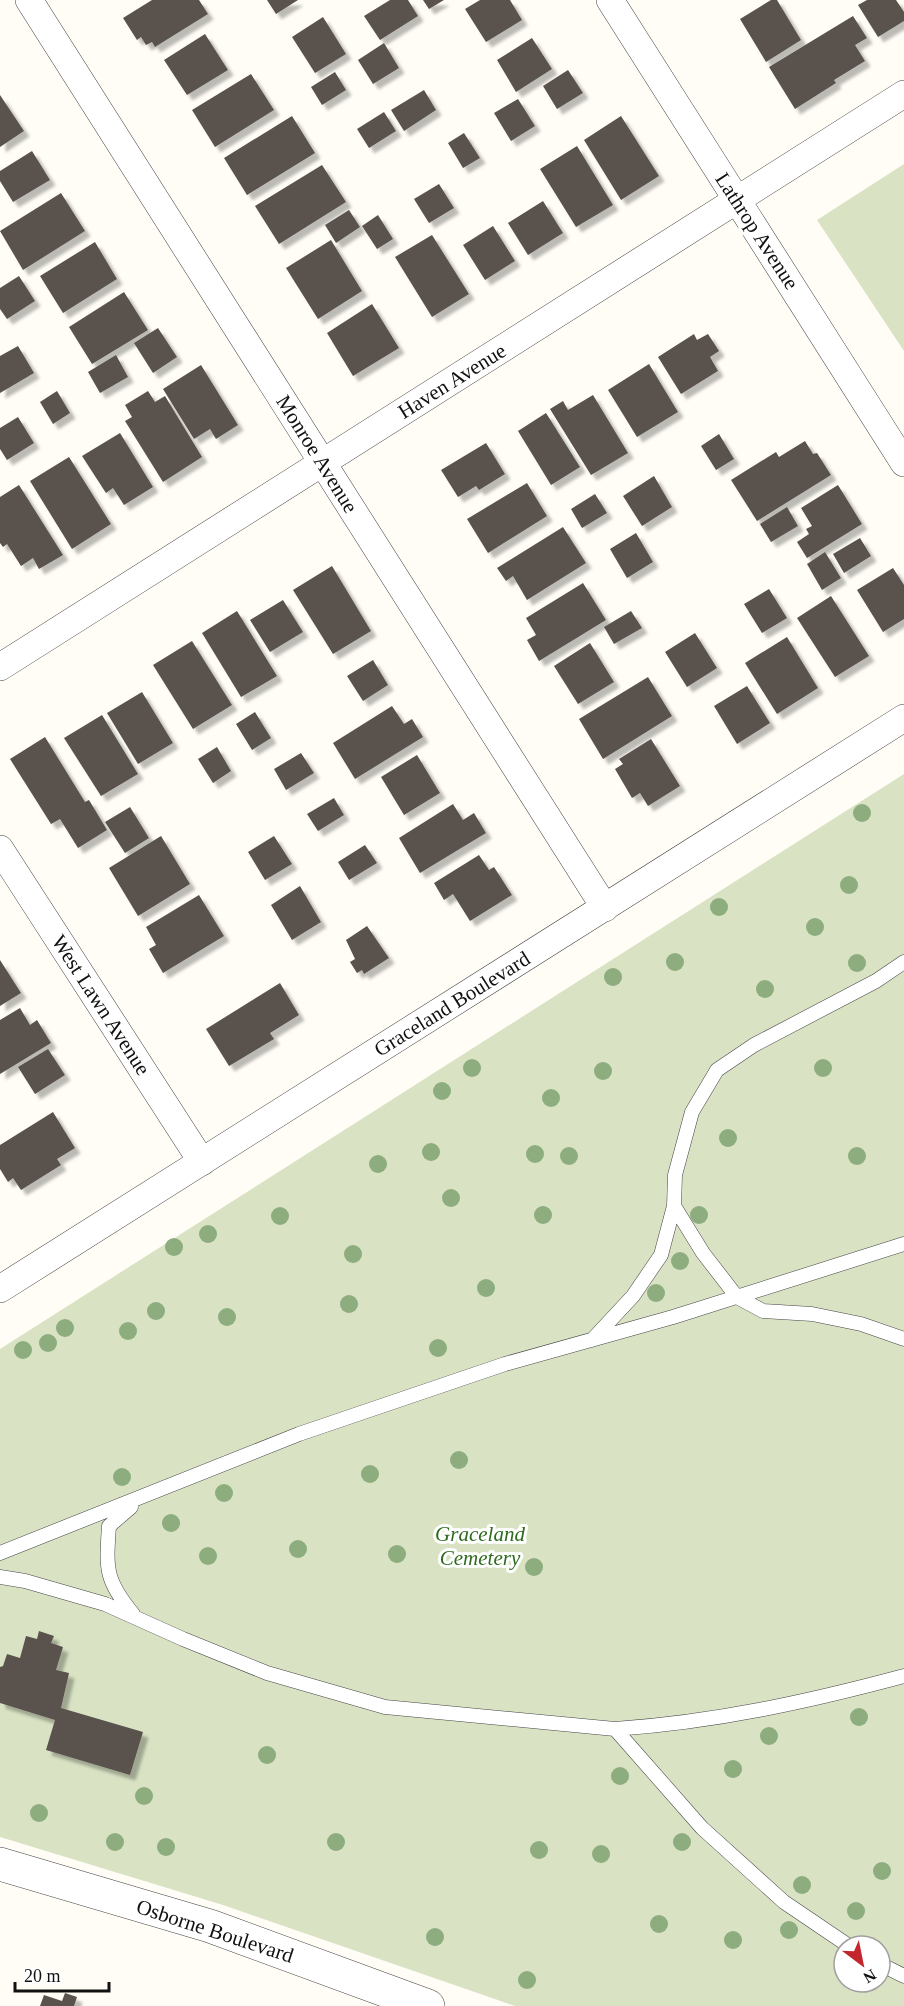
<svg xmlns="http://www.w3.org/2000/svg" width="904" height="2006" font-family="Georgia,serif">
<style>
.cemetery{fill:#d9e3c4;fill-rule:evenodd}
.building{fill:#5a524d;filter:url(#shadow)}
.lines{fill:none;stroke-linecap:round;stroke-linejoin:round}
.service-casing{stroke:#444;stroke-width:15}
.minor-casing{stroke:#444;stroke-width:28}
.tertiary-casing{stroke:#444;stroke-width:34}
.service{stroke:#fff;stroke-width:14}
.minor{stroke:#fff;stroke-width:27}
.tertiary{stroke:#fff;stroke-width:33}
.tree{fill:#8dad7f}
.labels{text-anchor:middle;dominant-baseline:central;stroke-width:6;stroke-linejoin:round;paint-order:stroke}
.street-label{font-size:21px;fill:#111;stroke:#fff}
.park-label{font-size:21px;font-style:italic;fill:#2f6b1f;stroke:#fff}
</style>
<defs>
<filter id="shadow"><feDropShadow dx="5.5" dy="5.5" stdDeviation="1.5" flood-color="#0004"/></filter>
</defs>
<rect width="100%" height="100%" fill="#fffdf5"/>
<path class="cemetery" d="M 904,164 L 904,351 L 817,220 Z
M 904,774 L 904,2006 L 515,2006 L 223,1905 L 0,1837 L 0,1349 ZM 844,1946 L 880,1946 L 880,1982 L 844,1982 Z"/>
<path class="building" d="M 152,0 L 199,0 L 208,14 L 155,47 L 152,42 L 146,45 L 141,37 L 137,40 L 123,18 Z
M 267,0 L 298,0 L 276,14 Z
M 390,0 L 408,0 L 418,16 L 380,40 L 364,16 Z
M 423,0 L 444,0 L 429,9 Z
M 480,0 L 510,0 L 522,20 L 486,42 L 465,9 Z
M 771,0 L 777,0 L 801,40 L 766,62 L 740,19 Z
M 867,0 L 896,0 L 904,12 L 904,21 L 878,37 L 858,5 Z
M 853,16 L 867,38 L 855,45 L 865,61 L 834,80 L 836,83 L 795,109 L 769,67 Z
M 323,17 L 346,54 L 315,73 L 292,37 Z
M 205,34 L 228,70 L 187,95 L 164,60 Z
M 532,38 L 552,69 L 516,92 L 497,60 Z
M 384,43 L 399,68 L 373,84 L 358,60 Z
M 568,70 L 583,93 L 557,109 L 543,86 Z
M 335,72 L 346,90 L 322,105 L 311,87 Z
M 251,74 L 274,110 L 215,147 L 192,110 Z
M 424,90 L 436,110 L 404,131 L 391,110 Z
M 0,95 L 24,131 L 0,147 Z
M 518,99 L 535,126 L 511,141 L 494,113 Z
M 384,112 L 396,131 L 369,148 L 357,129 Z
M 292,116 L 315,153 L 247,195 L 224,158 Z
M 621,116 L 659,176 L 621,200 L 584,140 Z
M 464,133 L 480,158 L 463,168 L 448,143 Z
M 577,146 L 613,205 L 576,227 L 540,169 Z
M 32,151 L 50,180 L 13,202 L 0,181 L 0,171 Z
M 322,165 L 346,202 L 279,244 L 255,206 Z
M 439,184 L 454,208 L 429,223 L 414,199 Z
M 61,193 L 85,231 L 23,270 L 0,231 Z
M 543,201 L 563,233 L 528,255 L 508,223 Z
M 349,210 L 360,227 L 336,243 L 325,225 Z
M 378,215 L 393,239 L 377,249 L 362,226 Z
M 493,226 L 515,261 L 485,280 L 463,245 Z
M 432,235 L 469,294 L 432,317 L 395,257 Z
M 331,240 L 362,291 L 318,319 L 286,268 Z
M 95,242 L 117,279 L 63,313 L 40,276 Z
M 19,276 L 35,301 L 7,319 L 0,309 L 0,288 Z
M 124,292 L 148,330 L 92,364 L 69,327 Z
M 372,304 L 399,348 L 353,376 L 327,333 Z
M 158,328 L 177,357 L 153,373 L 134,343 Z
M 694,334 L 697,340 L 708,334 L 719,351 L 710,357 L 718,371 L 681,394 L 658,357 Z
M 18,346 L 34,373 L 0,393 L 0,356 Z
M 116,355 L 128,377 L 100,393 L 88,372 Z
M 649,364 L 678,412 L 637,437 L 608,390 Z
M 201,365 L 238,425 L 216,439 L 210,429 L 194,439 L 163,389 Z
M 57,391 L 70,413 L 53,424 L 40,402 Z
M 148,391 L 155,402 L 165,396 L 202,457 L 163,482 L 125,421 L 132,417 L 125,405 Z
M 593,395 L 628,453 L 591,475 L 550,409 L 563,401 L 568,410 Z
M 546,413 L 580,467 L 551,485 L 518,431 Z
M 18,417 L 34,443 L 7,460 L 0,449 L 0,428 Z
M 120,433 L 153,487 L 124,505 L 113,488 L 106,493 L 82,456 Z
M 719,434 L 734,459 L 716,470 L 701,446 Z
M 805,441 L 813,454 L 817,453 L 831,475 L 757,521 L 731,480 L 776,452 L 779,457 Z
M 486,443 L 505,474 L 479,490 L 476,486 L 458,497 L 441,470 Z
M 69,457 L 111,524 L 72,549 L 30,481 Z
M 654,476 L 672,507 L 642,526 L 623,496 Z
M 527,483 L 547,516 L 488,553 L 467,519 Z
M 19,485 L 63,555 L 39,569 L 33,558 L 21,566 L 7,544 L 3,547 L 0,543 L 0,497 Z
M 838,485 L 862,524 L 807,558 L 797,542 L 809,534 L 806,529 L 812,526 L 801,508 Z
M 595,494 L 607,513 L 582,528 L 571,509 Z
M 787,507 L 798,526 L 771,542 L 760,524 Z
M 563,527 L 586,563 L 527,600 L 513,576 L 506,581 L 497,568 Z
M 636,533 L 653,562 L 627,578 L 610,549 Z
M 860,538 L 871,556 L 844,573 L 833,554 Z
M 825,552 L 841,578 L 822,590 L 807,564 Z
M 332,566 L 371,631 L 333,654 L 293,590 Z
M 893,568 L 904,585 L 904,619 L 883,632 L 857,590 Z
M 583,583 L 606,620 L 539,661 L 527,640 L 536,635 L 526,618 Z
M 769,589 L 787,618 L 762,633 L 744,604 Z
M 831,596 L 869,656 L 835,677 L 797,618 Z
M 283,600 L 303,632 L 270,652 L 250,620 Z
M 237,611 L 277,676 L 241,697 L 202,633 Z
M 631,611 L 642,628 L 614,644 L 604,627 Z
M 695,633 L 717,668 L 687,687 L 665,652 Z
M 787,637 L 818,688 L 777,714 L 745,663 Z
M 192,641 L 232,705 L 193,729 L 153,665 Z
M 590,643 L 614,682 L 578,704 L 554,666 Z
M 373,660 L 388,685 L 363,701 L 347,676 Z
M 648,677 L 672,716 L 603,759 L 579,719 Z
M 747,686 L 770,723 L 737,744 L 714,706 Z
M 142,692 L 173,743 L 138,764 L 107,713 Z
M 392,706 L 404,724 L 412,719 L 423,737 L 355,779 L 333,743 Z
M 255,712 L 271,738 L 252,750 L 236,724 Z
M 102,715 L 138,774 L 101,796 L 64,738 Z
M 45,737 L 85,802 L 89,800 L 107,830 L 78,848 L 60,819 L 51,824 L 10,759 Z
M 651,739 L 680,786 L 648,806 L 640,793 L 632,798 L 615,769 L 623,764 L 619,759 Z
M 217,747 L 231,771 L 213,783 L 198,759 Z
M 301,753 L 314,773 L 286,790 L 274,769 Z
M 417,755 L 440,793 L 404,815 L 381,777 Z
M 334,798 L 344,815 L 318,831 L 307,814 Z
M 453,804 L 463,820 L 474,813 L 486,833 L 420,873 L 399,838 Z
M 130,807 L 149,838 L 125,853 L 105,822 Z
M 161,836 L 190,884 L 138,916 L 109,868 Z
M 274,836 L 292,864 L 265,880 L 248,852 Z
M 365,845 L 377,863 L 349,880 L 338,862 Z
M 479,855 L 489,870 L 494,867 L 512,895 L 470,921 L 453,894 L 444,900 L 434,883 Z
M 300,886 L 321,922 L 292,940 L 271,905 Z
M 199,895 L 224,936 L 163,973 L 149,949 L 156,945 L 146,927 Z
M 367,926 L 389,958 L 364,974 L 362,970 L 357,973 L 350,962 L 355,959 L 346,940 Z
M 0,960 L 21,993 L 0,1006 Z
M 280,983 L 299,1015 L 270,1033 L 274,1039 L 229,1066 L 206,1029 Z
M 20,1008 L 30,1025 L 37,1020 L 51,1043 L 0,1074 L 0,1020 Z
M 48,1049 L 65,1075 L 35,1094 L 18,1067 Z
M 53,1112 L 75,1148 L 57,1159 L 61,1165 L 21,1190 L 13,1178 L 8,1182 L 0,1169 L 0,1145 Z
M 39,1631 L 54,1636 L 51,1643 L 63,1647 L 56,1670 L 69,1673 L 61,1708 L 143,1732 L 130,1775 L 46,1750 L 55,1720 L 0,1703 L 0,1667 L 3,1666 L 7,1654 L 20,1658 L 26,1636 L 37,1639 Z
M 65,1993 L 77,1997 L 74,2006 L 40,2006 L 44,1995 L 62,2001 Z"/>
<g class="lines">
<g class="service-casing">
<path id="service" d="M 674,1206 L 703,1253 L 737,1297 L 763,1311 L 812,1314 L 861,1324 L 904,1339
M 592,1340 L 633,1296 L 661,1255 L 674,1206 L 675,1175 L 692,1112 L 717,1070 L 754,1045 L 876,981 L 904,962
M 131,1507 L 109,1526 C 106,1569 105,1580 133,1614
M 0,1553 L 299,1434 L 505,1364 L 673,1317 L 904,1244
M 0,1577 L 25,1581 L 105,1604 L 183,1639 L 267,1673 L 385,1707 L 615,1729 L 702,1828 L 784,1902 L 849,1946
M 615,1729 C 715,1722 807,1702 904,1676
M 880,1964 L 904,1976"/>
</g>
<g class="minor-casing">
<path id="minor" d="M 29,0 L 605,908
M 610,0 L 904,463
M 0,667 L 904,94
M 0,849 L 202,1162
M 0,1289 L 904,718"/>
</g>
<g class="tertiary-casing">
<path id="tertiary" d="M 0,1864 L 210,1926 L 428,2006"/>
</g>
<use href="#service" class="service"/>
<use href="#minor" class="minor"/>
<use href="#tertiary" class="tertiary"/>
</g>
<g class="tree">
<circle cx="862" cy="813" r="9"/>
<circle cx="849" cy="885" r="9"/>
<circle cx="719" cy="907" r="9"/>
<circle cx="815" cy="927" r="9"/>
<circle cx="675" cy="962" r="9"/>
<circle cx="857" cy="963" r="9"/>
<circle cx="613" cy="977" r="9"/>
<circle cx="765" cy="989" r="9"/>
<circle cx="472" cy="1068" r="9"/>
<circle cx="823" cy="1068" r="9"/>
<circle cx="603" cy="1071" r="9"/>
<circle cx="442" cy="1091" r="9"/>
<circle cx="551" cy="1098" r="9"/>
<circle cx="728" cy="1138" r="9"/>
<circle cx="431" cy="1152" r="9"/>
<circle cx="535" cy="1154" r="9"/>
<circle cx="569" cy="1156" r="9"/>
<circle cx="857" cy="1156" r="9"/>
<circle cx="378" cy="1164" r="9"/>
<circle cx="451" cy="1198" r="9"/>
<circle cx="543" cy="1215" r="9"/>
<circle cx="699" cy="1215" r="9"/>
<circle cx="280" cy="1216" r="9"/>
<circle cx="208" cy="1234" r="9"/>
<circle cx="174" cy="1247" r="9"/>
<circle cx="353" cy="1254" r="9"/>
<circle cx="680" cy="1261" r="9"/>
<circle cx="486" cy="1288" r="9"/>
<circle cx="656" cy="1293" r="9"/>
<circle cx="349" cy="1304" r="9"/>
<circle cx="156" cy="1311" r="9"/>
<circle cx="227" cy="1317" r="9"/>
<circle cx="65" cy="1328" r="9"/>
<circle cx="128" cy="1331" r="9"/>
<circle cx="48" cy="1343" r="9"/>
<circle cx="438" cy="1348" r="9"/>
<circle cx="23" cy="1350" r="9"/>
<circle cx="459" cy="1460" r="9"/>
<circle cx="370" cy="1474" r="9"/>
<circle cx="122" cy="1477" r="9"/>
<circle cx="224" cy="1493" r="9"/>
<circle cx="171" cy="1523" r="9"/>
<circle cx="298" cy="1549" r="9"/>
<circle cx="397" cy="1554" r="9"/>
<circle cx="208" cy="1556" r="9"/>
<circle cx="534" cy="1567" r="9"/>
<circle cx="859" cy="1717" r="9"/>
<circle cx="769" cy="1736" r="9"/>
<circle cx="267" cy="1755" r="9"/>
<circle cx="733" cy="1769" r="9"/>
<circle cx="620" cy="1776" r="9"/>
<circle cx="144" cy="1796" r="9"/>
<circle cx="39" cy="1813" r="9"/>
<circle cx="115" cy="1842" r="9"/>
<circle cx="336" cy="1842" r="9"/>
<circle cx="682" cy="1842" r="9"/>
<circle cx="166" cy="1847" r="9"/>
<circle cx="539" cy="1850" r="9"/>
<circle cx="601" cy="1854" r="9"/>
<circle cx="882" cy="1871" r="9"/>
<circle cx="802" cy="1885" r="9"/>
<circle cx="856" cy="1911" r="9"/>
<circle cx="659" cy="1924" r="9"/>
<circle cx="789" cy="1930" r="9"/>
<circle cx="435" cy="1937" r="9"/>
<circle cx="733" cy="1940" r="9"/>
<circle cx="527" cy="1980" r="9"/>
</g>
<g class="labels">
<g class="street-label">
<text transform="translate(757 231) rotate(57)">Lathrop Avenue</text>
<text transform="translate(452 381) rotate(-32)">Haven Avenue</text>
<text transform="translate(317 454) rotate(58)">Monroe Avenue</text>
<text transform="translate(452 1004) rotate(-32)">Graceland Boulevard</text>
<text transform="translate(101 1005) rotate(57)">West Lawn Avenue</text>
<text transform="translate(215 1931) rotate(18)">Osborne Boulevard</text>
</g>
<g class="park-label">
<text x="480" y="1534">Graceland<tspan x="480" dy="24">Cemetery</tspan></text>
</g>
</g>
<g transform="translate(862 1964) rotate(148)"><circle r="28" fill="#ffffff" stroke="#a0a0a0" stroke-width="1.5"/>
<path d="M0-4.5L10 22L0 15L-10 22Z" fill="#c4262e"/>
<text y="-9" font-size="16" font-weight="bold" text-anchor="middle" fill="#111111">N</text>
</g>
<path d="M15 1982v9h94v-9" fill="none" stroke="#111111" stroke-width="3"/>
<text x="24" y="1982" font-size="18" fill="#111111" stroke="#ffffff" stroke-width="4.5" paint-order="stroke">20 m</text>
</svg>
